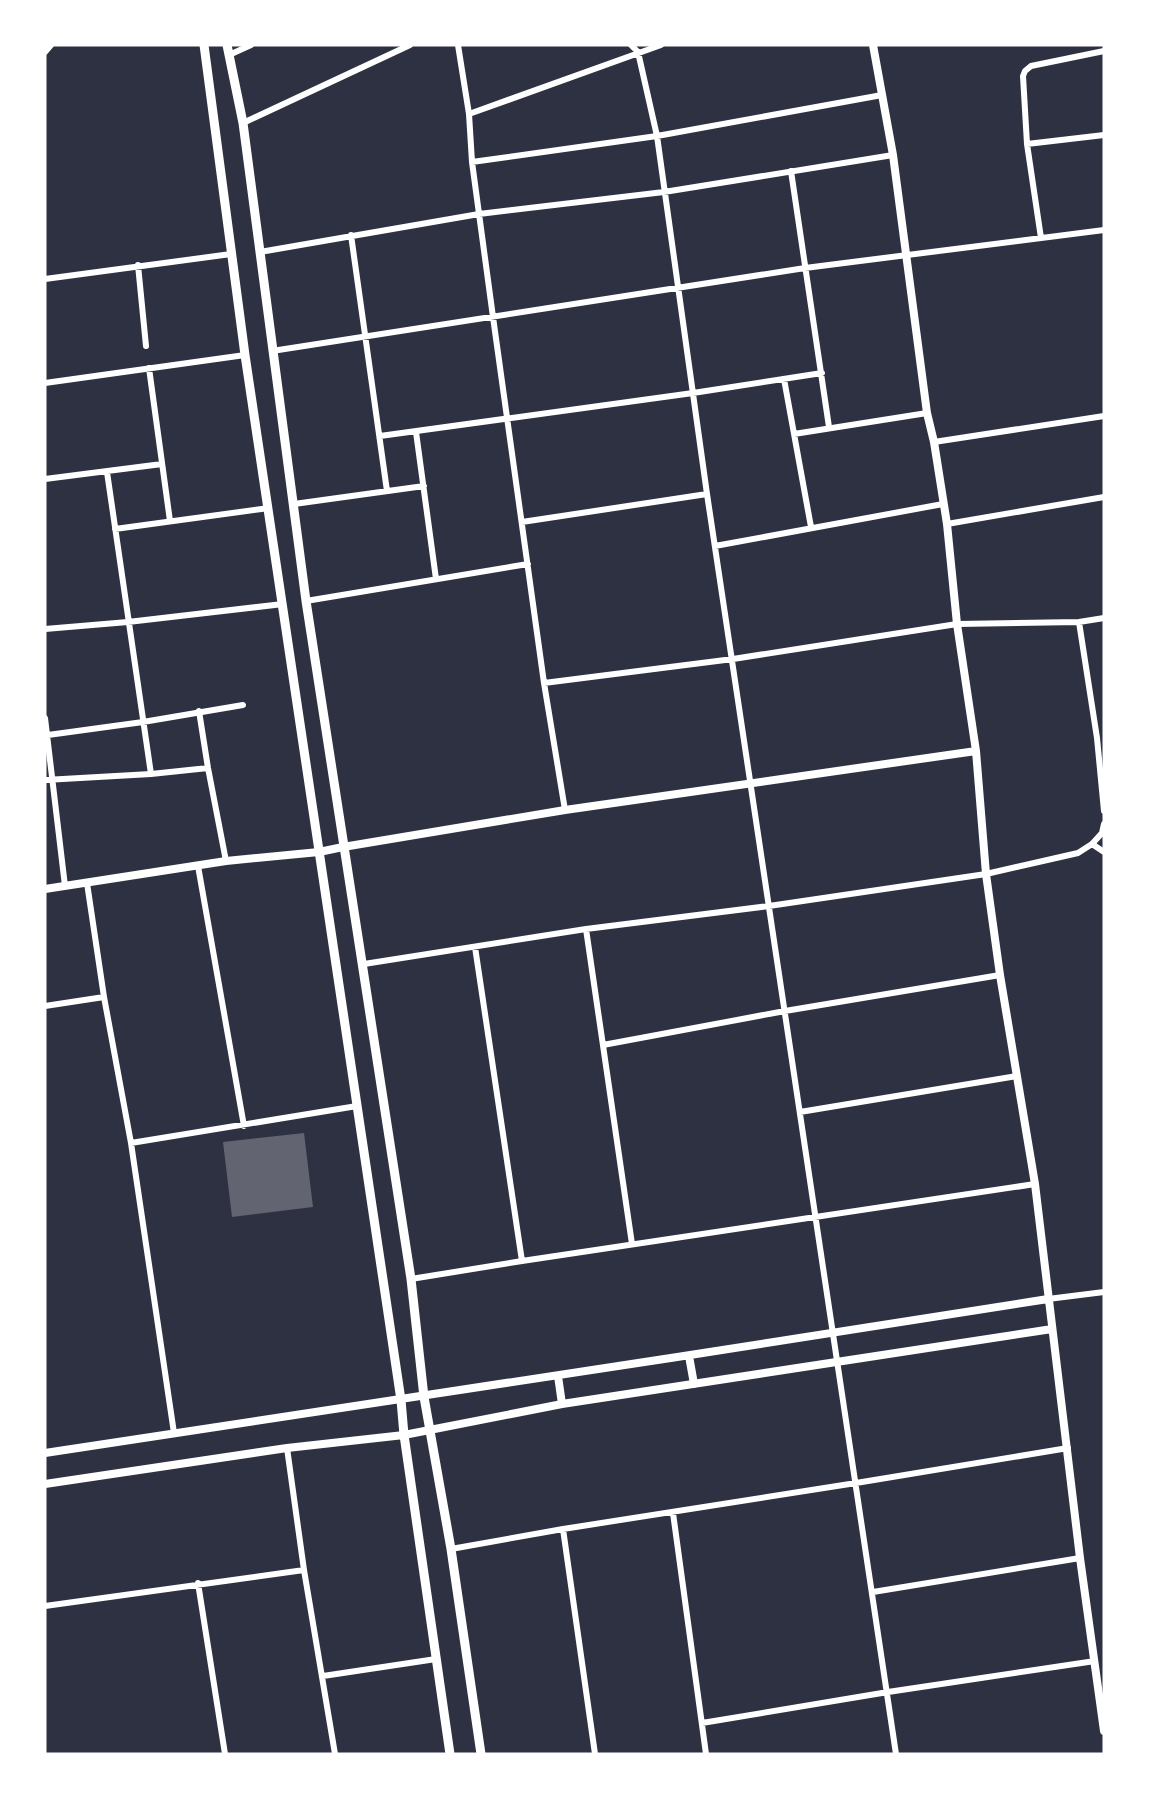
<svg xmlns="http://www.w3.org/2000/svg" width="1149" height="1799" font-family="Mulish,sans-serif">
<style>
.building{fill:#626471}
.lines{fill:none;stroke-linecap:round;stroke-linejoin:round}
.minor{stroke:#fff;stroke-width:6}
.tertiary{stroke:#fff;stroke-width:8}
.secondary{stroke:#fff;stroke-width:9}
</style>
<rect width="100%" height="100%" fill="#2d3142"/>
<path class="building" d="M 304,1133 L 313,1207 L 232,1217 L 223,1142 Z"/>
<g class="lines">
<path class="minor" d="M 458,45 L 469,114 L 472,162 L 493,317 L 544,683 L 565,810
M 631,45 L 638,52 L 657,136 L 707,494 L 896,1754
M 45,52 L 51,45
M 229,55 L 251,45
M 469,114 L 661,45
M 243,123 L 410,45
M 1027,144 L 1104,135
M 472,162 L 657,136 L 882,95
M 791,171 L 829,427
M 351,235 L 387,491
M 1041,238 L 1027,144 L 1023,76 L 1025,71 L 1031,66 L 1104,51
M 260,252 L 479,214 L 664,192 L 893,155
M 138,265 L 146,346
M 45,279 L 231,254
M 272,351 L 805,268 L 1104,230
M 149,368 L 170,521
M 784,379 L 811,527
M 45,383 L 245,355
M 416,432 L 436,579
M 794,434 L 927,413
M 380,436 L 693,393 L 822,373
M 934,442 L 1104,416
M 107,472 L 151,774
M 45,479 L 162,464
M 294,504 L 424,486
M 522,522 L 707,494
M 947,524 L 1104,497
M 115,529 L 269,508
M 715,546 L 943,504
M 306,601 L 528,564
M 1079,622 L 1097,738 L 1104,811
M 45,629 L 128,622 L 283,604
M 544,683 L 733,659 L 957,624 L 1079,622 L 1104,618
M 199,711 L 208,768 L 226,861
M 45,718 L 65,886
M 48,735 L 143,722 L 243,705
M 45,780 L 151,774 L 208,768
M 1092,844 L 1104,852
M 198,866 L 244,1126
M 87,883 L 104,997 L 131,1143 L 174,1433
M 586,929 L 632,1244
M 475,947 L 522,1261
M 364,964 L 586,929 L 769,906 L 986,874 L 1078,853 L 1092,844 L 1102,833 L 1104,824
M 45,1006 L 104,997
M 603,1045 L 785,1011 L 1000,975
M 800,1112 L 1017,1076
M 131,1143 L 357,1106
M 411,1279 L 522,1261 L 1035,1184
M 1048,1299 L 1104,1292
M 287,1448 L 304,1570 L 335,1754
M 673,1513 L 706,1754
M 563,1529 L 595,1754
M 451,1549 L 563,1529 L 856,1483 L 1068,1448
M 198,1583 L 225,1754
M 873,1592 L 1080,1558
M 45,1606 L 304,1570
M 323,1676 L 436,1659
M 702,1723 L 888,1692 L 1095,1661"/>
<path class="tertiary" d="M 873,45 L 893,155 L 927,413 L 934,442 L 947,524 L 957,624 L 976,751 L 986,874 L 1000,975 L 1035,1184 L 1080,1558 L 1104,1731
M 45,889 L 226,861 L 319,852 L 343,847 L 565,810 L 976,751
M 689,1356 L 694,1384
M 558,1376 L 562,1404
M 45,1453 C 379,1403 714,1352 1048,1299
M 45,1484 L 287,1448 L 404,1435 L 562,1404 L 1052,1329"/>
<path class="secondary" d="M 204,45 L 245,355 L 401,1400 L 404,1435 L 450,1754
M 227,45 L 243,123 L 306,601 L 411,1279 L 424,1397 L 451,1549 L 481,1754"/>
</g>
<rect width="1149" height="1799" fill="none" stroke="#ffffff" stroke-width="93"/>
</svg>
